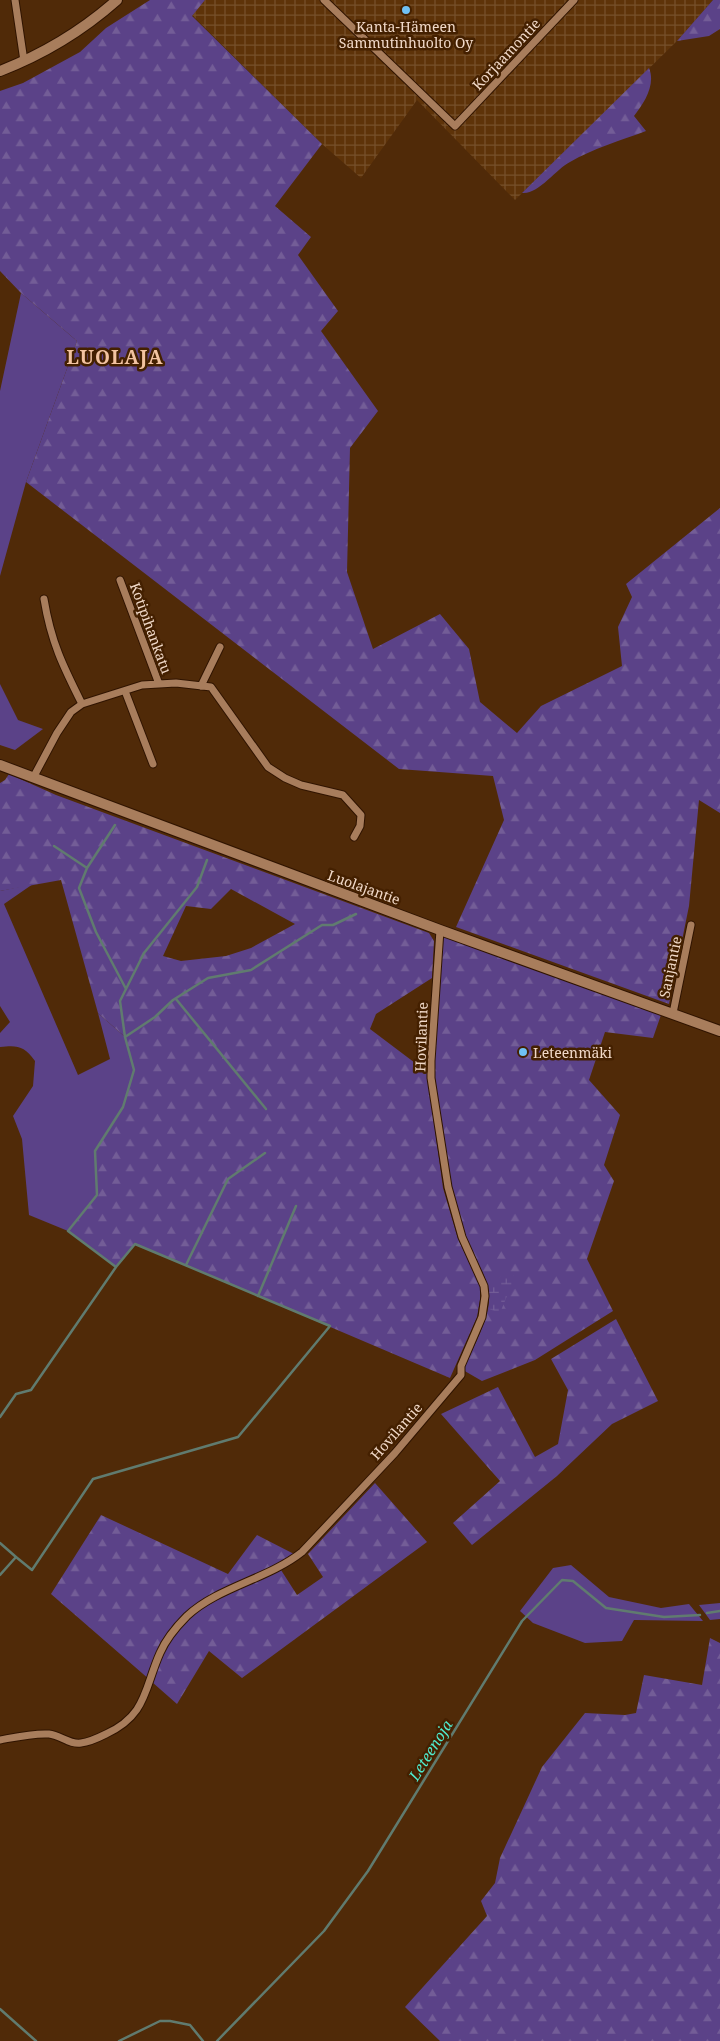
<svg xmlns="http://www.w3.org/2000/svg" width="720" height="2041" font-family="'Noto Serif',serif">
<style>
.industrial{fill:url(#industrial-grid)}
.grass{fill:#5b4288}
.forest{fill:url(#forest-firs);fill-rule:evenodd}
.wetland{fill:url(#wetland-marsh)}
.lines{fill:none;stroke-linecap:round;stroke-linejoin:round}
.stream{stroke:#607b6f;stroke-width:2.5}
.street-casing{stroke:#301400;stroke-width:9}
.secondary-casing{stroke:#301400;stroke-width:12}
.street{stroke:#a87d5c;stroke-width:7}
.secondary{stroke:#a87d5c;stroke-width:10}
.poi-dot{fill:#70c1f4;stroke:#442000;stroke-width:2}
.labels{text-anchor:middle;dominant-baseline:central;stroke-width:5;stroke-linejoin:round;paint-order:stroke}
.poi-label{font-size:14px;fill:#f1d9c8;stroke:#442000}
.street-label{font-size:14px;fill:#f1d9c8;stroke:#442000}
.water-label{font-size:15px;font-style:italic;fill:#4febce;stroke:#442000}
.district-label{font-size:19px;font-weight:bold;letter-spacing:1px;fill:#f2c3a0;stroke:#442000}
</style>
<defs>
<pattern id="industrial-grid" width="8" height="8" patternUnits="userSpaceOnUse" patternTransform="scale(1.25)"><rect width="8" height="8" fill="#5e3309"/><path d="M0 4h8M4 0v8" fill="none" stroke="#76502b"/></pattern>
<pattern id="forest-firs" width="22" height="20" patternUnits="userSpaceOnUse" patternTransform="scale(1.25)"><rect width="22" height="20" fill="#5b4288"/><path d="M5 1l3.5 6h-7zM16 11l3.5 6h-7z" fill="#735d97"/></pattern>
<pattern id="wetland-marsh" width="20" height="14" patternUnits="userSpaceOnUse" patternTransform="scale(1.25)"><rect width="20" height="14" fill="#5b4288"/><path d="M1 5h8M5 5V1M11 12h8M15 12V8" fill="none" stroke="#735d97"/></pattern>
</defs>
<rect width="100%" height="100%" fill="#502a08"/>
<path class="industrial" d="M 205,0 L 713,0 L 677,41 L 515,200 L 417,100 L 361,178 L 322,144 L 192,15 Z"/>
<path class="grass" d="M 21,293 L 77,341 L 26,482 L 0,576 L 0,391 Z
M 0,684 L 18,720 L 43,729 L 15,750 L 0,745 Z
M 33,884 L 4,904 L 78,1075 L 110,1059 L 98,1013 L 125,1037 L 134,1070 L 123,1107 L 95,1151 L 97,1195 L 68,1231 L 29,1215 L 22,1139 L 13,1116 L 33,1086 L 35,1061 C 24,1046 18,1045 0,1047 L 0,1033 L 10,1022 L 0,1006 L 0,891 Z
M 571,1565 L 609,1597 L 661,1608 L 689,1604 L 703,1621 L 634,1620 L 622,1641 L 585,1643 L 533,1623 L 520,1611 L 553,1568 Z
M 720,1603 L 720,1619 L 710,1620 L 699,1605 Z"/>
<path class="forest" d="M 150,0 L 205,0 L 192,16 L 322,144 L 275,206 L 311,237 L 298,255 L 338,311 L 321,331 L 378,411 L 350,448 L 347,572 L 373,649 L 440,614 L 469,649 L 480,702 L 517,733 L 541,706 L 622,666 L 618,627 L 632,597 L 626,584 L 720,508 L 720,813 L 699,800 L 689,906 L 669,1004 L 456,927 L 504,820 L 493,776 L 399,769 L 26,482 L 77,341 L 21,293 L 0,271 L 0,91 L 23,83 L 80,52 L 106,28 Z
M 713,0 L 720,0 L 720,29 L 709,36 L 677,41 Z
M 649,68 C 656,85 644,103 634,116 L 646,131 C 622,140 592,149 570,162 C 556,169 538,195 522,193 Z
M 9,774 L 56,795 L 429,933 L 434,941 L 432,978 L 376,1014 L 370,1029 L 427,1072 L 443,1188 L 458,1239 L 480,1285 L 480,1300 L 477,1317 L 450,1378 L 135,1244 L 116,1267 L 68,1231 L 97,1195 L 95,1151 L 123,1107 L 134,1070 L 125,1037 L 98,1013 L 61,880 L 0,891 L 0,783 L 5,780 ZM 231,889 L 295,924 L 251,948 L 226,956 L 181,961 L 163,956 L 186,906 L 211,909 Z
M 443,936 L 662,1012 L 653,1038 L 605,1032 L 589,1080 L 620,1115 L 604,1165 L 614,1181 L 587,1259 L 613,1311 L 535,1360 L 482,1381 L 463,1370 C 472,1350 491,1316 489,1295 C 487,1272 470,1253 463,1232 C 446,1175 437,1118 433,1059 Z
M 616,1319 L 658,1401 L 612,1424 L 557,1476 L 472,1545 L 453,1523 L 500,1481 L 441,1414 L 498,1387 L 535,1457 L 558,1444 L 568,1390 L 551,1359 Z
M 375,1483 L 427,1542 L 242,1678 L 209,1651 L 177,1704 L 152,1682 C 158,1666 163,1650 172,1636 C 192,1606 249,1585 281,1570 L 297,1595 L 323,1577 L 308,1554 Z
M 101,1515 L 228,1574 L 257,1535 L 294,1554 L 289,1560 L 205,1600 L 170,1632 L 150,1680 L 51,1594 Z
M 710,1638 L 720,1643 L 720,2041 L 440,2041 L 405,2007 L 487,1916 L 481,1901 L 495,1883 L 500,1858 L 542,1767 L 585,1713 L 625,1715 L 636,1713 L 644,1675 L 702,1685 Z"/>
<path class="wetland" d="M 512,1274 L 516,1278 L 516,1285 L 509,1291 L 500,1313 L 489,1309 L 489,1292 L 501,1276 Z"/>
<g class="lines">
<path class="stream" d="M 54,846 L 87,868 L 79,888 L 96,932 L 126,989
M 87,868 L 115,825
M 176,999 L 266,1109
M 125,1037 L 120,1001 L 144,953 L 197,887 L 207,860
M 186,1265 L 228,1179 L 265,1153
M 116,1267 L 68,1231 L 97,1195 L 95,1151 L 123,1107 L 134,1070 L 125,1037 L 155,1017 L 173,1000 L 208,978 L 251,970 L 322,925 L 333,925 L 356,914
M 258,1296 L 296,1206
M 0,1417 L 16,1394 L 31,1390 L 116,1267 L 135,1244 L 330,1326 L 238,1437 L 93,1479 L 32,1570 L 16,1557 L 0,1575
M 0,1543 L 16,1557
M 707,1613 L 720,1611
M 0,2009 L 36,2041
M 119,2041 L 160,2021 L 170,2021 L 190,2025 L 203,2041
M 217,2041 L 324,1931 L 368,1871 L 522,1621 L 562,1580 L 573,1581 L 606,1608 L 664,1617 L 700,1615"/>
<g class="street-casing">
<path id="street" d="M 15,0 L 24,61
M 324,0 L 455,126 L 574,0
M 120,580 L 159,684
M 44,599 C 51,642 63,666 82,704
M 201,686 L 220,647
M 125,691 L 153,764
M 33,778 L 57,733 L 71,712 L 82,704 L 142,685 L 176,683 L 211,687 L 268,767 L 285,778 L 301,785 L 343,795 L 361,815 L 360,826 L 354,837
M 673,1013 L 691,925
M 0,1740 C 16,1737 33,1733 49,1734 C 60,1735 70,1745 81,1743 C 90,1742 98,1738 106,1734 C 147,1715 144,1689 160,1653 C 166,1639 176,1627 187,1616 C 218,1587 268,1579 302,1552 L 395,1453 L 461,1375 L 461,1366 L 482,1317 L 485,1296 L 484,1286 L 462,1237 L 448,1187 L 431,1078 L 431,1061 L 440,930"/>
</g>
<g class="secondary-casing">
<path id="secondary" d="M 0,71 C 44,54 82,31 117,0
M 0,765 L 440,930 L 720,1031"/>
</g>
<use href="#street" class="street"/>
<use href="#secondary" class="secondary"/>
</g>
<g class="poi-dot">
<circle cx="406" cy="10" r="5"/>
<circle cx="523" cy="1052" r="5"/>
</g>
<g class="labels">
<g class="poi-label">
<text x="406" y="26">Kanta-Hämeen<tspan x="406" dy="16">Sammutinhuolto Oy</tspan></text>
<text x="533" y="1052" text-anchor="start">Leteenmäki</text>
</g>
<g class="street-label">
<text transform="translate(506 54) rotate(-47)">Korjaamontie</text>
<text transform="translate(151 628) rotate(70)">Kotipihankatu</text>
<text transform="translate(364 887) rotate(20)">Luolajantie</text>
<text transform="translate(670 967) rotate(-78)">Sanjantie</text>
<text transform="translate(421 1037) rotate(-88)">Hovilantie</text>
<text transform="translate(396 1431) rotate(-49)">Hovilantie</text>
</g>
<g class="water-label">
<text transform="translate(430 1750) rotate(-58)">Leteenoja</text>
</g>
<g class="district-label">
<text x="115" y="357">LUOLAJA</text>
</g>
</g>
</svg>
